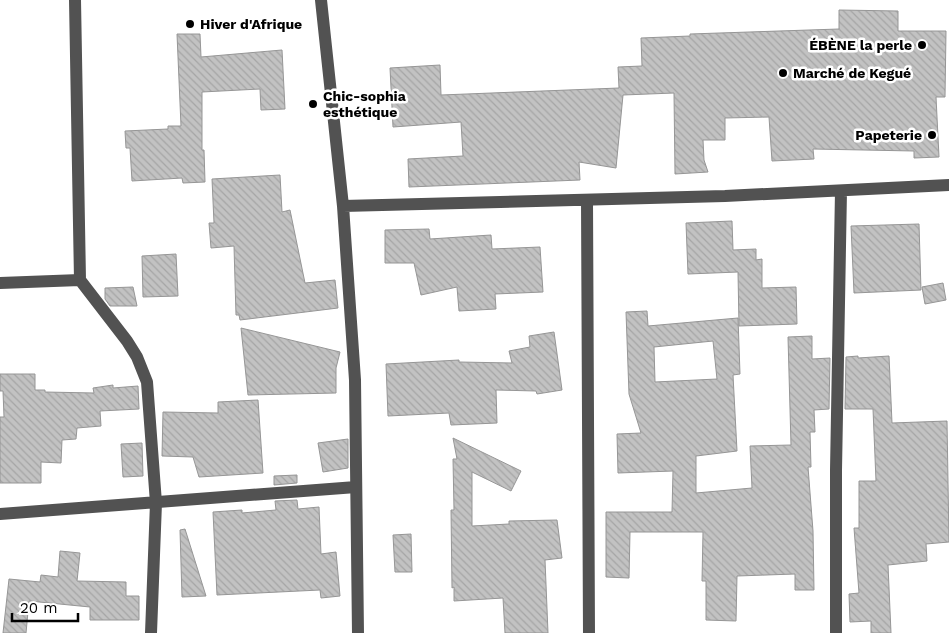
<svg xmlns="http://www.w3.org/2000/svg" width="949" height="633" font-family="'Work Sans',sans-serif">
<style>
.building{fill:url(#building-back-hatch);stroke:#969696;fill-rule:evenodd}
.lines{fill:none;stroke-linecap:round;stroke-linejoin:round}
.minor{stroke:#525252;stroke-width:12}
.poi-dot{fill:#000;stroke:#fff;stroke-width:2}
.labels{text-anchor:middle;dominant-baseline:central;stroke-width:5;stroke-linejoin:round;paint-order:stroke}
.poi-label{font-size:14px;font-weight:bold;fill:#000;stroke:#fff;text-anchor:start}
</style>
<defs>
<pattern id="building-back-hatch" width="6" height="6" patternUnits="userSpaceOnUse" patternTransform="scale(1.25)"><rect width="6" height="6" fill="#c2c2c2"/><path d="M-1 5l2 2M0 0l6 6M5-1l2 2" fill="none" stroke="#a5a5a5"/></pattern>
</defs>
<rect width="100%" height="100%" fill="#fff"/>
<path class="building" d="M 839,10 L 898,11 L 898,31 L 946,31 L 945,97 L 936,97 L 939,157 L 914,158 L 914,151 L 813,149 L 814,159 L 772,161 L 769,117 L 725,118 L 725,140 L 703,140 L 704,160 L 708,172 L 675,174 L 674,93 L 623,95 L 616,168 L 579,162 L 580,180 L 409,187 L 408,159 L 463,156 L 461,122 L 393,127 L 390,68 L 440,65 L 441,95 L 619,88 L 618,67 L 642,66 L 641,38 L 690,36 L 690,34 L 839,29 Z
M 177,34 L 200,34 L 201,57 L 282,50 L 285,109 L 261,110 L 260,89 L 202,92 L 202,150 L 204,150 L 205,182 L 183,183 L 182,178 L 132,181 L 130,148 L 126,148 L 125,131 L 168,129 L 168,126 L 181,126 Z
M 280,175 L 282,212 L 290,210 L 305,283 L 335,280 L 338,308 L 240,320 L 239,315 L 236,315 L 234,246 L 211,248 L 209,223 L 214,223 L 212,179 Z
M 732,221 L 733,250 L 756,249 L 756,260 L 762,259 L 762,288 L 796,287 L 797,324 L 739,326 L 738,272 L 688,274 L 686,223 Z
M 919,224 L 921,290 L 854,293 L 851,226 Z
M 429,229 L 430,239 L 491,235 L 492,249 L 540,247 L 543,292 L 495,294 L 496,309 L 459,311 L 457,287 L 421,295 L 414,263 L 385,263 L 385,230 Z
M 176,254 L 178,296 L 143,297 L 142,256 Z
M 943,283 L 946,300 L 925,304 L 922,287 Z
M 133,287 L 137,306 L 110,306 L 105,299 L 105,288 Z
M 647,311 L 648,326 L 738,318 L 740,374 L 733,375 L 737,451 L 696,456 L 696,493 L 752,488 L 750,446 L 791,445 L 788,337 L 812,336 L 812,359 L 830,358 L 829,409 L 814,410 L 815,432 L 810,432 L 811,467 L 808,467 L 813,531 L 814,590 L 795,590 L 795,574 L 737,576 L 736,621 L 706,620 L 706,581 L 702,581 L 703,532 L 630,532 L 629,578 L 606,577 L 606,512 L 672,512 L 673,471 L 618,473 L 617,434 L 641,433 L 629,394 L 626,312 ZM 713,341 L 717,379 L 655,382 L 654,347 Z
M 241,328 L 340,352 L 336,368 L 336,393 L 248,395 Z
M 554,332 L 562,390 L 537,394 L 536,391 L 496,390 L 497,423 L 451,425 L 449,413 L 388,416 L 386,364 L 459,360 L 459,362 L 512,363 L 509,351 L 530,347 L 529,336 Z
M 858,356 L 858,358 L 889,356 L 892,423 L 947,421 L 949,542 L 926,544 L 927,561 L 888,565 L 891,633 L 871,633 L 871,621 L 850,622 L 849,594 L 859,593 L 854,528 L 859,528 L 859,481 L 876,481 L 873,409 L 845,409 L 846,357 Z
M 0,374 L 35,374 L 35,390 L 45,390 L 45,392 L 94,393 L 93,388 L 113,385 L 113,388 L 138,386 L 139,409 L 100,411 L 101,426 L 77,428 L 76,439 L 62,440 L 61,463 L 41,462 L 41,483 L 0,483 L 0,417 L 4,417 L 3,391 L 0,391 Z
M 258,400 L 263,473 L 199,477 L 193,457 L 162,456 L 163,412 L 218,413 L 218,402 Z
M 453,438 L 521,471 L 511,491 L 472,472 L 472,526 L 509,524 L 509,521 L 557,520 L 562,558 L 545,560 L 548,633 L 505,633 L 503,598 L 454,601 L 454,587 L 452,588 L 451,510 L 454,510 L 453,459 L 457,459 Z
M 348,439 L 348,468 L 323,472 L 318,443 Z
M 142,443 L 143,476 L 123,477 L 121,444 Z
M 297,475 L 297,483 L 274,485 L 274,476 Z
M 297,500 L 298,509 L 319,507 L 321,554 L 336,552 L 340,596 L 321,598 L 320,590 L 217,595 L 213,512 L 242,510 L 242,513 L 276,510 L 275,501 Z
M 185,529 L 206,596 L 182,597 L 180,530 Z
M 411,534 L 412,572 L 395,572 L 393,535 Z
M 60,551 L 80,553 L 77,581 L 126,582 L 126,596 L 139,596 L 139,620 L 90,620 L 90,607 L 29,601 L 26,633 L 3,633 L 9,579 L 40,582 L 41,575 L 58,577 Z"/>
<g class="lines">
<path class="minor" d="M 75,0 L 80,280 L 127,341 L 137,357 L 147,382 L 156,503 L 151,633
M 321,0 L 343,206 L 355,380 L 358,633
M 587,200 L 589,633
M 343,206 L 725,196 L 949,185
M 0,283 L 80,280
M 0,514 L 356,487
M 836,633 L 836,470 L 841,191"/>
</g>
<g class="poi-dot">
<circle cx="190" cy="24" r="5"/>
<circle cx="922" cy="45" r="5"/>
<circle cx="783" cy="73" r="5"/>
<circle cx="313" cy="104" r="5"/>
<circle cx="932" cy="135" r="5"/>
</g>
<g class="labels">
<g class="poi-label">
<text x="200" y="24">Hiver d'Afrique</text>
<text x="912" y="45" text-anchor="end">ÉBÈNE la perle</text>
<text x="793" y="73">Marché de Kegué</text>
<text x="323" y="96">Chic-sophia<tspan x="323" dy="16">esthétique</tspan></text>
<text x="922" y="135" text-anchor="end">Papeterie</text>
</g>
</g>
<path d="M12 613v8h66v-8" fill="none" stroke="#000000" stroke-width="2.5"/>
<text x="20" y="613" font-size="15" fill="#000000" stroke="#ffffff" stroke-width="4" paint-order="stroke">20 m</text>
</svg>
